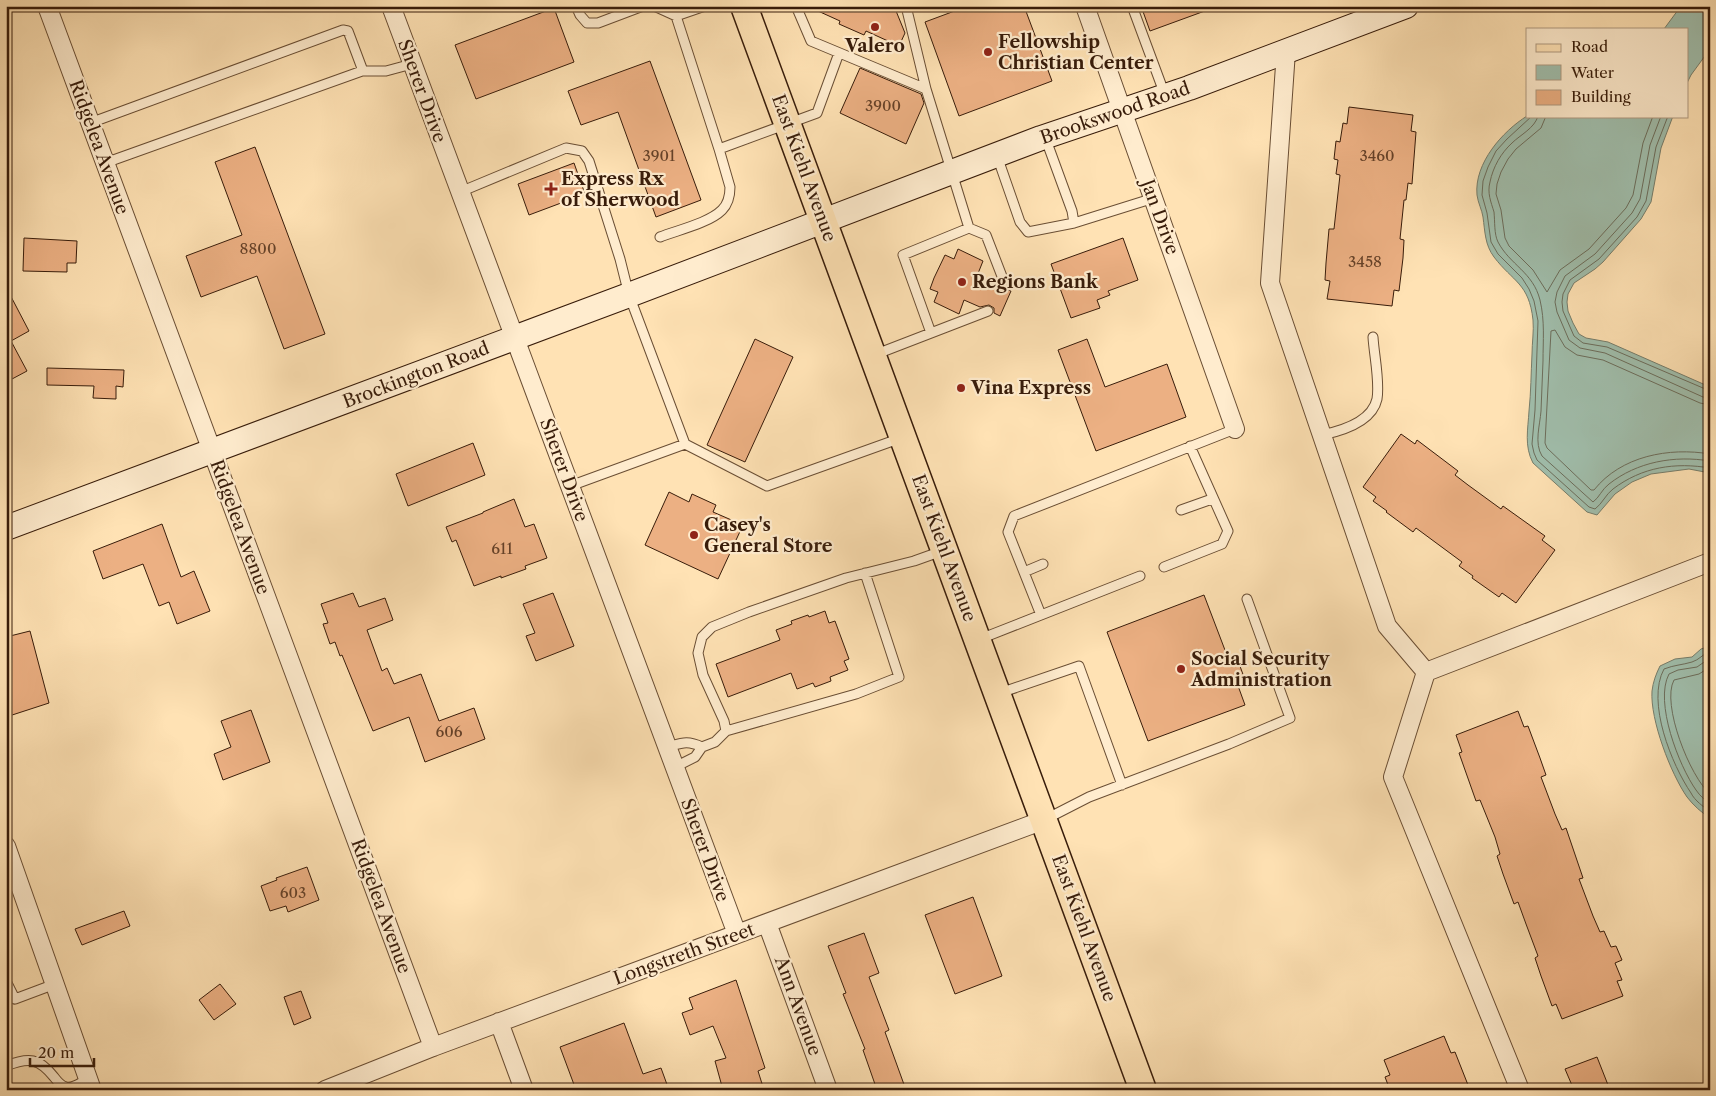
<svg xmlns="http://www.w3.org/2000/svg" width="1716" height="1096" font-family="'Libre Caslon Text',serif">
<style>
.water{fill:#a0beac;stroke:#767d6b}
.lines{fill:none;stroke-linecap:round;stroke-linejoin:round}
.shore{stroke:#6c6d5b;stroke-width:1}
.building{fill:#ecb083;stroke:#381c0a}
.lane-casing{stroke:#6a4e34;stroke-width:11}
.street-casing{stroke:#6a4e34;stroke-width:20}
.secondary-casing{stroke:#381c0a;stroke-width:26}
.primary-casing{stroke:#381c0a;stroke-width:29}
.lane{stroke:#ffecce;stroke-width:9}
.street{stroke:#ffecce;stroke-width:18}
.secondary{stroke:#ffecce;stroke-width:24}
.primary{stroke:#ffe2b4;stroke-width:26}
.poi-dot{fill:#8f2418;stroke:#ffecce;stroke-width:2}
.labels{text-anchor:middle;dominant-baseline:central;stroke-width:4.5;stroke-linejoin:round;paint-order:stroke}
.number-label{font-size:15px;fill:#654128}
.poi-label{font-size:18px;font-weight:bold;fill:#381c0a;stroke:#ffecce;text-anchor:start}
.street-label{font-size:18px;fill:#381c0a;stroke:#ffecce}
</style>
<rect width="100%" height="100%" fill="#ffe2b4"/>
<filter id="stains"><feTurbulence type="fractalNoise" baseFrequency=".004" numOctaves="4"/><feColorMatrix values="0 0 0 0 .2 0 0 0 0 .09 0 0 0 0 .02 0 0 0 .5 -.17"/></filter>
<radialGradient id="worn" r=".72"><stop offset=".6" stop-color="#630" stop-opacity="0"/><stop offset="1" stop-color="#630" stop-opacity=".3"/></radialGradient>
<path class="water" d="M 1681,6 L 1708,6 L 1710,11 L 1710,49 L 1691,75 L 1687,83 L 1687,29 L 1664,29 Z
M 1527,116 L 1673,116 L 1661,148 L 1651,202 L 1641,219 L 1603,262 L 1595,269 L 1574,283 L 1568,294 L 1567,302 L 1568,311 L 1573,323 L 1579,334 L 1586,338 L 1608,342 L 1710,387 L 1710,473 L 1689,469 L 1651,474 L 1632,482 L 1615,494 L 1597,515 L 1587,512 L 1533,463 C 1524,446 1528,429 1529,411 C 1531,392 1531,373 1532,354 C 1532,343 1534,331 1533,320 C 1529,283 1513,282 1494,257 C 1485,245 1485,232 1483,217 C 1482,210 1478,203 1477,195 C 1474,163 1503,131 1527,116 Z
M 1710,646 L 1710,818 C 1702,813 1693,805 1687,797 C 1671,774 1650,720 1652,691 C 1653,682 1656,674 1660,666 L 1675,659 L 1692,657 L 1701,649 Z"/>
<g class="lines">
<path class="shore" d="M 1532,116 L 1507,139 L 1496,151 L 1488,167 L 1483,181 L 1482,195 L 1487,213 L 1491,242 L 1498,254 L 1522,278 L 1529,289 L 1534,301 L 1538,321 L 1535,410 L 1532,444 L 1534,453 L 1537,460 L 1589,507 L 1595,509 C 1602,504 1606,494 1613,489 C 1642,467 1675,462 1710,468
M 1538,116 C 1535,128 1520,135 1512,143 C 1501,153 1493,167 1490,182 C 1487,193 1491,202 1494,212 C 1495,222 1494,234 1498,242 C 1510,265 1533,272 1540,300 C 1545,321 1543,341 1543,361 C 1542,378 1542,394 1541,411 C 1540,425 1534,443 1542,456 L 1593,502 C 1599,498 1602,489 1609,484 C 1637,462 1674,455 1710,461
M 1546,116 L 1541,128 L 1516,149 L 1508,159 L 1501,172 L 1497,184 L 1496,194 L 1501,210 L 1505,238 L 1509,246 L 1533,270 L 1547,292 L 1560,270 L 1589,249 L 1626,208 L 1633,195 L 1643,143 L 1653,116
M 1661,116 L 1650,145 L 1640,199 L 1632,213 L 1595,254 L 1565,276 L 1557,292 L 1555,302 L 1557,312 L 1569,340 L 1580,348 L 1605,353 L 1703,397 L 1710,398
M 1668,116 L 1656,147 L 1646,201 L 1637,217 L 1599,259 L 1570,280 L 1563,294 L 1562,302 L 1563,311 L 1574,336 L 1583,343 L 1607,347 L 1710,391
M 1710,405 L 1700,403 L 1603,360 L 1577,355 L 1565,347 L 1555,330 L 1551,331 L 1545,443 L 1547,448 L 1591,490 L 1594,490 C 1621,456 1669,447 1710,454
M 1710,651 C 1703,654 1699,660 1692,662 C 1682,665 1674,665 1664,669 C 1646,702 1672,765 1691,793 C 1695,801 1703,806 1710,812
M 1710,658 L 1697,667 L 1678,670 L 1669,674 C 1654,702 1679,766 1696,790 C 1700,796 1705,800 1710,804
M 1710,667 L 1699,674 L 1674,680 C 1661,704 1690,777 1710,794"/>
</g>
<path class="building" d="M 807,6 L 894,6 L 905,33 L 899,46 L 866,31 L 864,35 L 839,24 L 840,21 Z
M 968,6 L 1024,6 L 1052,81 L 959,116 L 925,22 Z
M 1141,6 L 1212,6 L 1213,8 L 1150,31 Z
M 554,8 L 574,62 L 476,99 L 455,45 Z
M 650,61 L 701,200 L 656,217 L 618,112 L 581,125 L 568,91 Z
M 860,68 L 921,94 L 924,103 L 906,144 L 840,113 Z
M 1349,107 L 1413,115 L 1411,131 L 1416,132 L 1412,184 L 1408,183 L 1406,200 L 1404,200 L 1400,239 L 1404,240 L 1403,258 L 1399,291 L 1394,290 L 1392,306 L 1327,299 L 1330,281 L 1325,280 L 1326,263 L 1329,229 L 1334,229 L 1340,175 L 1336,174 L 1338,160 L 1334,159 L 1336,141 L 1340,142 L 1343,123 L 1347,124 Z
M 255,147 L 325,334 L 284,349 L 257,276 L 201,297 L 186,256 L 242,235 L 215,162 Z
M 574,163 L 585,194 L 529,215 L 518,184 Z
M 24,238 L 77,241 L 76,263 L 67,263 L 67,272 L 23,271 Z
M 1123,238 L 1138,280 L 1108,291 L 1110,295 L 1097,300 L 1100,308 L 1071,318 L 1051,264 Z
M 958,249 L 983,261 L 977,276 L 994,284 L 994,287 L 997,292 L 1001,292 L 1005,289 L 1011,291 L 1000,316 L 994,313 L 994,308 L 989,305 L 980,307 L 964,300 L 959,314 L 934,302 L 938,292 L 930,289 L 934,278 L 945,255 L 954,259 Z
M 6,287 L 29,331 L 11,341 L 27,371 L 12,379 L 6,368 Z
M 755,339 L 793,357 L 745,462 L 707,445 Z
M 1087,339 L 1105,387 L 1167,364 L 1186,417 L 1096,451 L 1058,350 Z
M 47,368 L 124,370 L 123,387 L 116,386 L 116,399 L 93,398 L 94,386 L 47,385 Z
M 1401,434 L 1415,444 L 1417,440 L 1458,471 L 1455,475 L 1468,485 L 1501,509 L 1503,506 L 1545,536 L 1542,540 L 1555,550 L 1516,603 L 1502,593 L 1499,597 L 1472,578 L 1473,576 L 1459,566 L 1462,562 L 1416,528 L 1413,532 L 1386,512 L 1387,511 L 1373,501 L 1376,497 L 1363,487 Z
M 473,443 L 485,475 L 408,506 L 396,474 Z
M 669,492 L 689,502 L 692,494 L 716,505 L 713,512 L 743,525 L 718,579 L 645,545 Z
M 514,499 L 525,527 L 534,524 L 547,558 L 525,566 L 526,569 L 501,578 L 501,576 L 474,586 L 456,540 L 452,542 L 446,527 L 483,513 L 483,512 Z
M 162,524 L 181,577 L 194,571 L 210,611 L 177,624 L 169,602 L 159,606 L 143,564 L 103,579 L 93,551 Z
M 353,593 L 359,607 L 385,598 L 393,620 L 367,630 L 382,671 L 387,668 L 394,684 L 421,674 L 439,721 L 474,708 L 485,739 L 425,762 L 409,717 L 373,731 L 342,655 L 340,656 L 335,642 L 330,644 L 323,624 L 328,623 L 321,604 Z
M 553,593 L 574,646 L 536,661 L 526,636 L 535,633 L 523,604 Z
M 1204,595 L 1228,658 L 1236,655 L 1245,680 L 1237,683 L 1245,705 L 1148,741 L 1107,632 Z
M 825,611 L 829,623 L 835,621 L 849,659 L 844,661 L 848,670 L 830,677 L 831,681 L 815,687 L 813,683 L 797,689 L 791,673 L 728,697 L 716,664 L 780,640 L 776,630 L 792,624 L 791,621 L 808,615 L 809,617 Z
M 30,631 L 49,703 L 6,717 L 6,637 Z
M 251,710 L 270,762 L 223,780 L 214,754 L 231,747 L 221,721 Z
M 1518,711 L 1524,727 L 1528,726 L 1540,758 L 1546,775 L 1541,777 L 1555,814 L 1562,830 L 1566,828 L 1583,878 L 1579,879 L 1593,916 L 1600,932 L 1604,931 L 1611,947 L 1616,946 L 1622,960 L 1615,963 L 1622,980 L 1617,981 L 1623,996 L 1562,1019 L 1556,1004 L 1552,1006 L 1541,976 L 1535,958 L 1538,956 L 1526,924 L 1518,902 L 1514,904 L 1503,874 L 1497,856 L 1500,854 L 1495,837 L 1480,800 L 1476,801 L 1459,753 L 1462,752 L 1456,735 Z
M 307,867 L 319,900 L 288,912 L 286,906 L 270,911 L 261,886 L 277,880 L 276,878 Z
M 973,897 L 1002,976 L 955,994 L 925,915 Z
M 124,911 L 130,926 L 82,945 L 75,929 Z
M 864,933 L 879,973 L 869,977 L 889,1030 L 885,1032 L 906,1090 L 877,1090 L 863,1050 L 865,1049 L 843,994 L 846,993 L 828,946 Z
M 736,980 L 765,1068 L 758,1071 L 764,1090 L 723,1090 L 715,1061 L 726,1058 L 713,1026 L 690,1035 L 682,1013 L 693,1009 L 689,998 Z
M 220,984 L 236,1004 L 214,1020 L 199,1000 Z
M 301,991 L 311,1018 L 294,1025 L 284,997 Z
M 624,1023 L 643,1074 L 661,1068 L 669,1090 L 576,1090 L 560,1047 Z
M 1444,1036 L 1451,1053 L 1455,1052 L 1470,1090 L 1390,1090 L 1385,1077 L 1390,1075 L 1384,1060 Z
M 1597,1057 L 1610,1090 L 1574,1090 L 1565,1069 Z"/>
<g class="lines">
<g class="lane-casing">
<path id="lane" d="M 576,6 L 580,15 L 587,23 L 598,23 L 643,6
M 654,6 L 676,16 L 705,6
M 676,6 L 676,16 L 719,149
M 796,6 L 811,41 L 926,89 L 969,228
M 906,6 L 926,89
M 1132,6 L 1165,95
M 90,123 L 343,30 L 348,31 L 363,71
M 997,156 L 1020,222 L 1028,232 L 1074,223 L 1072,211 L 1045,137
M 105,163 L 362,71 L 386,71 L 412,64
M 460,192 L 566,148 L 582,151 L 589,161 L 620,259 L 629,295 L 685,444
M 1074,223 L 1154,198
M 660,237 C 678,230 709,223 722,210 C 728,204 730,195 730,187 L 719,149 L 817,113 L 839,53
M 931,333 L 903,255 L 969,228 L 986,235 L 1003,279 L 1000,286
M 874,355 L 988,311
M 1322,435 C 1341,431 1372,422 1377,399 C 1380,381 1374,355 1373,337
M 570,486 L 685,444 L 767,486 L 901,438
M 1181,510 L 1212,499
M 1164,567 L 1222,544 L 1228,531 L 1190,446
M 1024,572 L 1043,564
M 1041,615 L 1008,532 L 1014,516 L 1235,429
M 980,639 L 1140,576
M 1000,693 L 1079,666 L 1122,785
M 726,731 L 856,694 L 899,677 L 865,573
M 667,747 C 682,743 687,740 702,747 L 695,757 L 675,767
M 702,747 L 715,742 L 726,731 L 724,721 L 703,675 L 698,653 L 702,637 L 712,627 L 749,612 L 846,578 L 914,561 L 942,551
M 1046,819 L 1089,797 L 1229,744 L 1290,718 L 1247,599
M 6,981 L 15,999 L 55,984
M 6,1066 C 29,1057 39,1058 54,1077 C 57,1081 61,1086 66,1087 C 73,1089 81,1082 88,1079"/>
</g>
<g class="street-casing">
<path id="street" d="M 47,6 L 433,1047
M 391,6 L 737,934
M 1085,6 L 1235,429
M 1286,51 L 1270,283 L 1387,626 L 1426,672 L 1393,777 L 1520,1090
M 1426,672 L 1710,562
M 6,846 L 92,1090
M 767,923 L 828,1090
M 499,1022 L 524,1090
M 325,1090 L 433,1047 L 1044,820"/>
</g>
<g class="secondary-casing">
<path id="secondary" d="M 6,528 L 629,295 L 1041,138 L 1189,88 L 1406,6"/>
</g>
<g class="primary-casing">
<path id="primary" d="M 744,6 L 1143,1090"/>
</g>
<use href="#lane" class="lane"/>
<use href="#street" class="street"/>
<use href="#secondary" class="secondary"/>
<use href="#primary" class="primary"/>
</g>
<g class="poi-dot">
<circle cx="875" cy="27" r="5"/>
<circle cx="988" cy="52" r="5"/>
<path d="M548.5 181.5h5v5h5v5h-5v5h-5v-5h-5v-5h5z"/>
<circle cx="962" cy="282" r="5"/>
<circle cx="961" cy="388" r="5"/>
<circle cx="694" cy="535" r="5"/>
<circle cx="1181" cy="669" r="5"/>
</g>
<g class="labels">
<g class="number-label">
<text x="883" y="105">3900</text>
<text x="659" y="155">3901</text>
<text x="1377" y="155">3460</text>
<text x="258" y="248">8800</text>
<text x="1365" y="261">3458</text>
<text x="502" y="548">611</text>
<text x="449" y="731">606</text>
<text x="293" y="892">603</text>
</g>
<g class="poi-label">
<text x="998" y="42">Fellowship<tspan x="998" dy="21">Christian Center</tspan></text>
<text x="875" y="46" text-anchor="middle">Valero</text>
<text x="561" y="179">Express Rx<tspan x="561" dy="21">of Sherwood</tspan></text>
<text x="972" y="282">Regions Bank</text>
<text x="971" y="388">Vina Express</text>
<text x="704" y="525">Casey's<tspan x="704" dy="21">General Store</tspan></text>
<text x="1191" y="659">Social Security<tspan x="1191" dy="21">Administration</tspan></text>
</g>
<g class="street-label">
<text transform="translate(422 91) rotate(70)">Sherer Drive</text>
<text transform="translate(1115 113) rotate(-19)">Brookswood Road</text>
<text transform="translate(99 147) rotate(70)">Ridgelea Avenue</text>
<text transform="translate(804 168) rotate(70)">East Kiehl Avenue</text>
<text transform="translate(1160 217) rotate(70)">Jan Drive</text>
<text transform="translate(416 375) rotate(-21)">Brockington Road</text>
<text transform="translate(564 470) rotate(70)">Sherer Drive</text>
<text transform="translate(240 527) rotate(70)">Ridgelea Avenue</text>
<text transform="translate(944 548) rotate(70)">East Kiehl Avenue</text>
<text transform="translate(705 850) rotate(70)">Sherer Drive</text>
<text transform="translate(381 906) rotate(70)">Ridgelea Avenue</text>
<text transform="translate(1084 928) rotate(70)">East Kiehl Avenue</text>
<text transform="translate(684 954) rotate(-20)">Longstreth Street</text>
<text transform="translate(798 1006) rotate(70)">Ann Avenue</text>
</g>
</g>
<rect width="1716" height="1096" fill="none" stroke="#ffe2b4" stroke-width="25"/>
<rect x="8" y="8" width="1701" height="1081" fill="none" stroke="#381c0a" stroke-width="2.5"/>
<rect x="12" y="12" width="1691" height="1071" fill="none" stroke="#381c0a"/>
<rect x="1526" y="28" width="162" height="90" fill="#ffecce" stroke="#af9980"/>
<rect x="1536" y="44" width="25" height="8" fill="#ffe2b4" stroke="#af9980"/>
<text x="1571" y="52" font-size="15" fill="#381c0a">Road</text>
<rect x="1536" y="65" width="25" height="15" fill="#a0beac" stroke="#af9980"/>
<text x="1571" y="78" font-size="15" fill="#381c0a">Water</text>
<rect x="1536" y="90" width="25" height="15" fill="#ecb083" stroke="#af9980"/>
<text x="1571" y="102" font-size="15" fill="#381c0a">Building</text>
<path d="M30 1058v8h64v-8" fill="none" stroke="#381c0a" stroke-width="2.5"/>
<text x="38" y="1058" font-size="15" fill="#381c0a" stroke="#ffecce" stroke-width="4" paint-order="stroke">20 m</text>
<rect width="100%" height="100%" filter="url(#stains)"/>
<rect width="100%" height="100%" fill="url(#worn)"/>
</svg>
